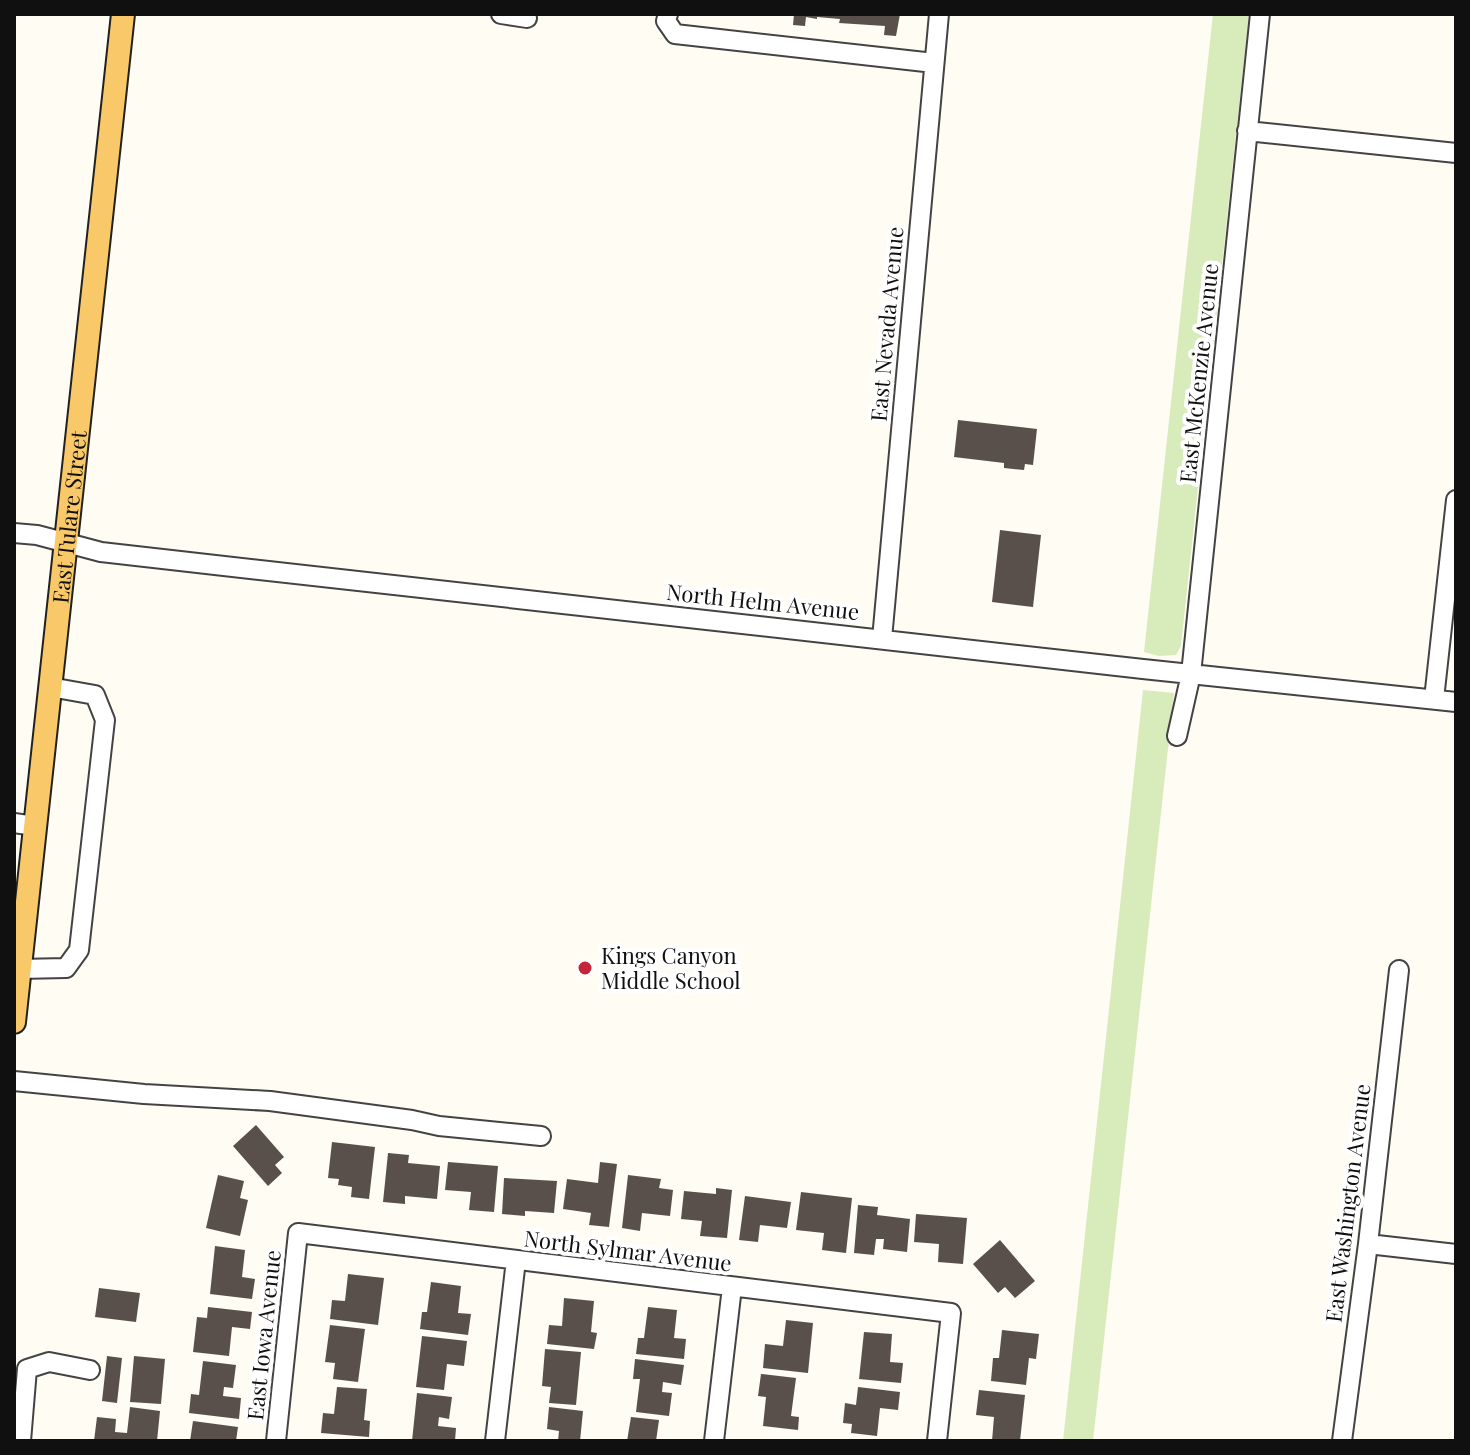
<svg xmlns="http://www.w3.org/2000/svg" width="1470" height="1455" font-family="'Playfair Display',serif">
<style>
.green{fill:#d8ebbb}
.building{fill:#59504c}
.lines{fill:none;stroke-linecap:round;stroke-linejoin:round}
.minor-casing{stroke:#434343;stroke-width:22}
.major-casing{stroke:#212121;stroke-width:26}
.minor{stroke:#fff;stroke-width:18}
.major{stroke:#f9c969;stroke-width:22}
.poi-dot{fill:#c3253b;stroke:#fff;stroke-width:3}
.labels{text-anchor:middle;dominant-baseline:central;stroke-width:8;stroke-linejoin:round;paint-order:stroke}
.street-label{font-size:22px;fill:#101010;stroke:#fff}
.poi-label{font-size:22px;fill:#101010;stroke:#fff;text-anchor:start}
</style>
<rect width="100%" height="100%" fill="#fffcf3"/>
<path class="green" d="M 1213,14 L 1249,14 L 1181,646 L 1176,655 L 1159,656 L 1144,652 Z
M 1143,690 L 1174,693 L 1093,1441 L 1063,1441 Z"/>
<path class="building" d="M 794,14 L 900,14 L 896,36 L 884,35 L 885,26 L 839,23 L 840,19 L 817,17 L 817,19 L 806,17 L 805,26 L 793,25 Z
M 958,420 L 1037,429 L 1033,465 L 1025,464 L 1024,470 L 1004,468 L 1004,463 L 954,457 Z
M 1000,530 L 1041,535 L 1033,607 L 992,602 Z
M 256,1125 L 284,1157 L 275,1165 L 282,1173 L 268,1186 L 233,1146 Z
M 332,1142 L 375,1147 L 369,1199 L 351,1197 L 352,1187 L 338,1185 L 339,1179 L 328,1178 Z
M 388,1153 L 409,1155 L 408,1163 L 440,1166 L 437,1199 L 405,1196 L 405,1204 L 383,1202 Z
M 448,1162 L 498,1166 L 494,1212 L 469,1210 L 471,1192 L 445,1190 Z
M 600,1162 L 617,1164 L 609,1227 L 589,1225 L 591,1213 L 563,1209 L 567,1179 L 598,1183 Z
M 218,1175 L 244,1181 L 240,1198 L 248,1200 L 240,1236 L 206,1228 Z
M 628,1175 L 661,1179 L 659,1188 L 673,1190 L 670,1216 L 642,1213 L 640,1231 L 622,1228 Z
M 504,1178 L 557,1181 L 554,1213 L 525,1211 L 525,1216 L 502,1214 Z
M 716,1188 L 732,1190 L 727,1238 L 700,1236 L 702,1221 L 681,1219 L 684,1191 L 716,1194 Z
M 801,1192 L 852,1198 L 846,1253 L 822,1250 L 824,1233 L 796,1230 Z
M 745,1196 L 791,1202 L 787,1228 L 760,1225 L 758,1242 L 739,1240 Z
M 858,1205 L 878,1207 L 877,1215 L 910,1219 L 907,1252 L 883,1249 L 884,1239 L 876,1239 L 874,1255 L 854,1253 Z
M 916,1214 L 967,1218 L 963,1264 L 938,1262 L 939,1244 L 914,1242 Z
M 1000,1240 L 1035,1281 L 1015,1298 L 1005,1287 L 998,1293 L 973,1264 Z
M 215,1246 L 245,1250 L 242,1277 L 255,1279 L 252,1299 L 210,1294 Z
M 348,1274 L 384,1278 L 378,1325 L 330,1319 L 332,1300 L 345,1301 Z
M 431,1282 L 461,1286 L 458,1313 L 471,1314 L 468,1335 L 420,1329 L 422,1312 L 427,1312 Z
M 99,1288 L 140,1293 L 136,1322 L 95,1317 Z
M 564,1298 L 594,1301 L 591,1332 L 597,1333 L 594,1349 L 547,1344 L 549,1325 L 562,1326 Z
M 208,1307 L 252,1312 L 250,1329 L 232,1327 L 229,1356 L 193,1352 L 197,1317 L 207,1318 Z
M 648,1307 L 677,1310 L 674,1338 L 686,1339 L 684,1359 L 636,1354 L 638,1338 L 644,1338 Z
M 786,1320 L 813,1323 L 808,1373 L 763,1368 L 765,1344 L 783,1346 Z
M 330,1325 L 365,1329 L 358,1382 L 333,1379 L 335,1363 L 325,1362 Z
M 1002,1330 L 1039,1334 L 1036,1359 L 1029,1358 L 1026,1385 L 991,1381 L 993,1358 L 999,1358 Z
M 864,1332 L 892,1334 L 890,1362 L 903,1363 L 901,1383 L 859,1379 Z
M 422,1336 L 467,1341 L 464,1366 L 447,1364 L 444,1390 L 416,1387 Z
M 545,1349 L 581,1352 L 576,1405 L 549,1403 L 551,1387 L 542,1386 Z
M 107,1356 L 122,1358 L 117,1403 L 102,1401 Z
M 134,1356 L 165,1359 L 161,1404 L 130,1402 Z
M 635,1359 L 684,1365 L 681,1385 L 663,1382 L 662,1392 L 672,1393 L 669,1416 L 636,1412 L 640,1379 L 633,1379 Z
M 203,1361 L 236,1365 L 233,1388 L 224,1387 L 223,1396 L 241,1398 L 239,1419 L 189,1413 L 191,1394 L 199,1395 Z
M 761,1374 L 796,1378 L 791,1416 L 799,1417 L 798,1430 L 763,1426 L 766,1397 L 758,1396 Z
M 337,1387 L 367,1389 L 364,1420 L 370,1421 L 369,1437 L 321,1433 L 323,1413 L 334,1414 Z
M 858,1387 L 900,1392 L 898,1410 L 880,1408 L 877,1436 L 851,1433 L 852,1424 L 843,1423 L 845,1403 L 856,1405 Z
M 979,1390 L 1025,1395 L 1020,1441 L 992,1441 L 994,1417 L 976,1415 Z
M 417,1393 L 452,1397 L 449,1419 L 439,1417 L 438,1426 L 456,1428 L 455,1441 L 412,1441 Z
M 130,1407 L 160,1411 L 157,1441 L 94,1441 L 97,1417 L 116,1419 L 115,1432 L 127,1433 Z
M 549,1407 L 583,1411 L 580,1441 L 558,1441 L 559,1431 L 547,1429 Z
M 631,1417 L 659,1420 L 656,1441 L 627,1441 Z
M 193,1421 L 238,1427 L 236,1441 L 190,1441 Z"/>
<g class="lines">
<g class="minor-casing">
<path id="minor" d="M 501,14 L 527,18
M 668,14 L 666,21 L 675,34 L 934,63
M 1247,131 L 1456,153
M 14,533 L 37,535 L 101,552 L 224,566 L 1143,669 L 1456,702
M 882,639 L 939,14
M 1434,699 L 1456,500
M 1177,736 L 1191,674 L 1260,14
M 14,823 L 35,826
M 19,969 L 66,968 L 79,950 L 105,720 L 95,695 L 50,687
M 14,1081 L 144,1094 L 270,1101 L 412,1120 L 439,1126 L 541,1136
M 1368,1244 L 1456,1254
M 21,1441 L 27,1369 L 49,1362 L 90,1370
M 276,1441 L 298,1233 L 951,1313 L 937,1441
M 495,1441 L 516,1260
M 714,1441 L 732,1287
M 1342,1441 L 1368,1244 L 1399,970"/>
</g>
<g class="major-casing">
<g id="major">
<path id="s1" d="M 14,1022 L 123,14"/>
</g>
</g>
<use href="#minor" class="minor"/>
<use href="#major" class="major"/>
</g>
<circle class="poi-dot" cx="585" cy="968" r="8"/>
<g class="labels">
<g class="street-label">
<text transform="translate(886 324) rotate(-85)">East Nevada Avenue</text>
<text transform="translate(1198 373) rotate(-84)">East McKenzie Avenue</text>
<text stroke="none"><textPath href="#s1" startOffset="508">East Tulare Street</textPath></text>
<text transform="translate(763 601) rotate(6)">North Helm Avenue</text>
<text transform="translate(1347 1203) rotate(-83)">East Washington Avenue</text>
<text transform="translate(628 1250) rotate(7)">North Sylmar Avenue</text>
<text transform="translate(263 1335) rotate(-84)">East Iowa Avenue</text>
</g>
<g class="poi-label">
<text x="601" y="955">Kings Canyon<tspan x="601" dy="25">Middle School</tspan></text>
</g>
</g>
<rect width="1470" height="1455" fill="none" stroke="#101010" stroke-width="32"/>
</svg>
